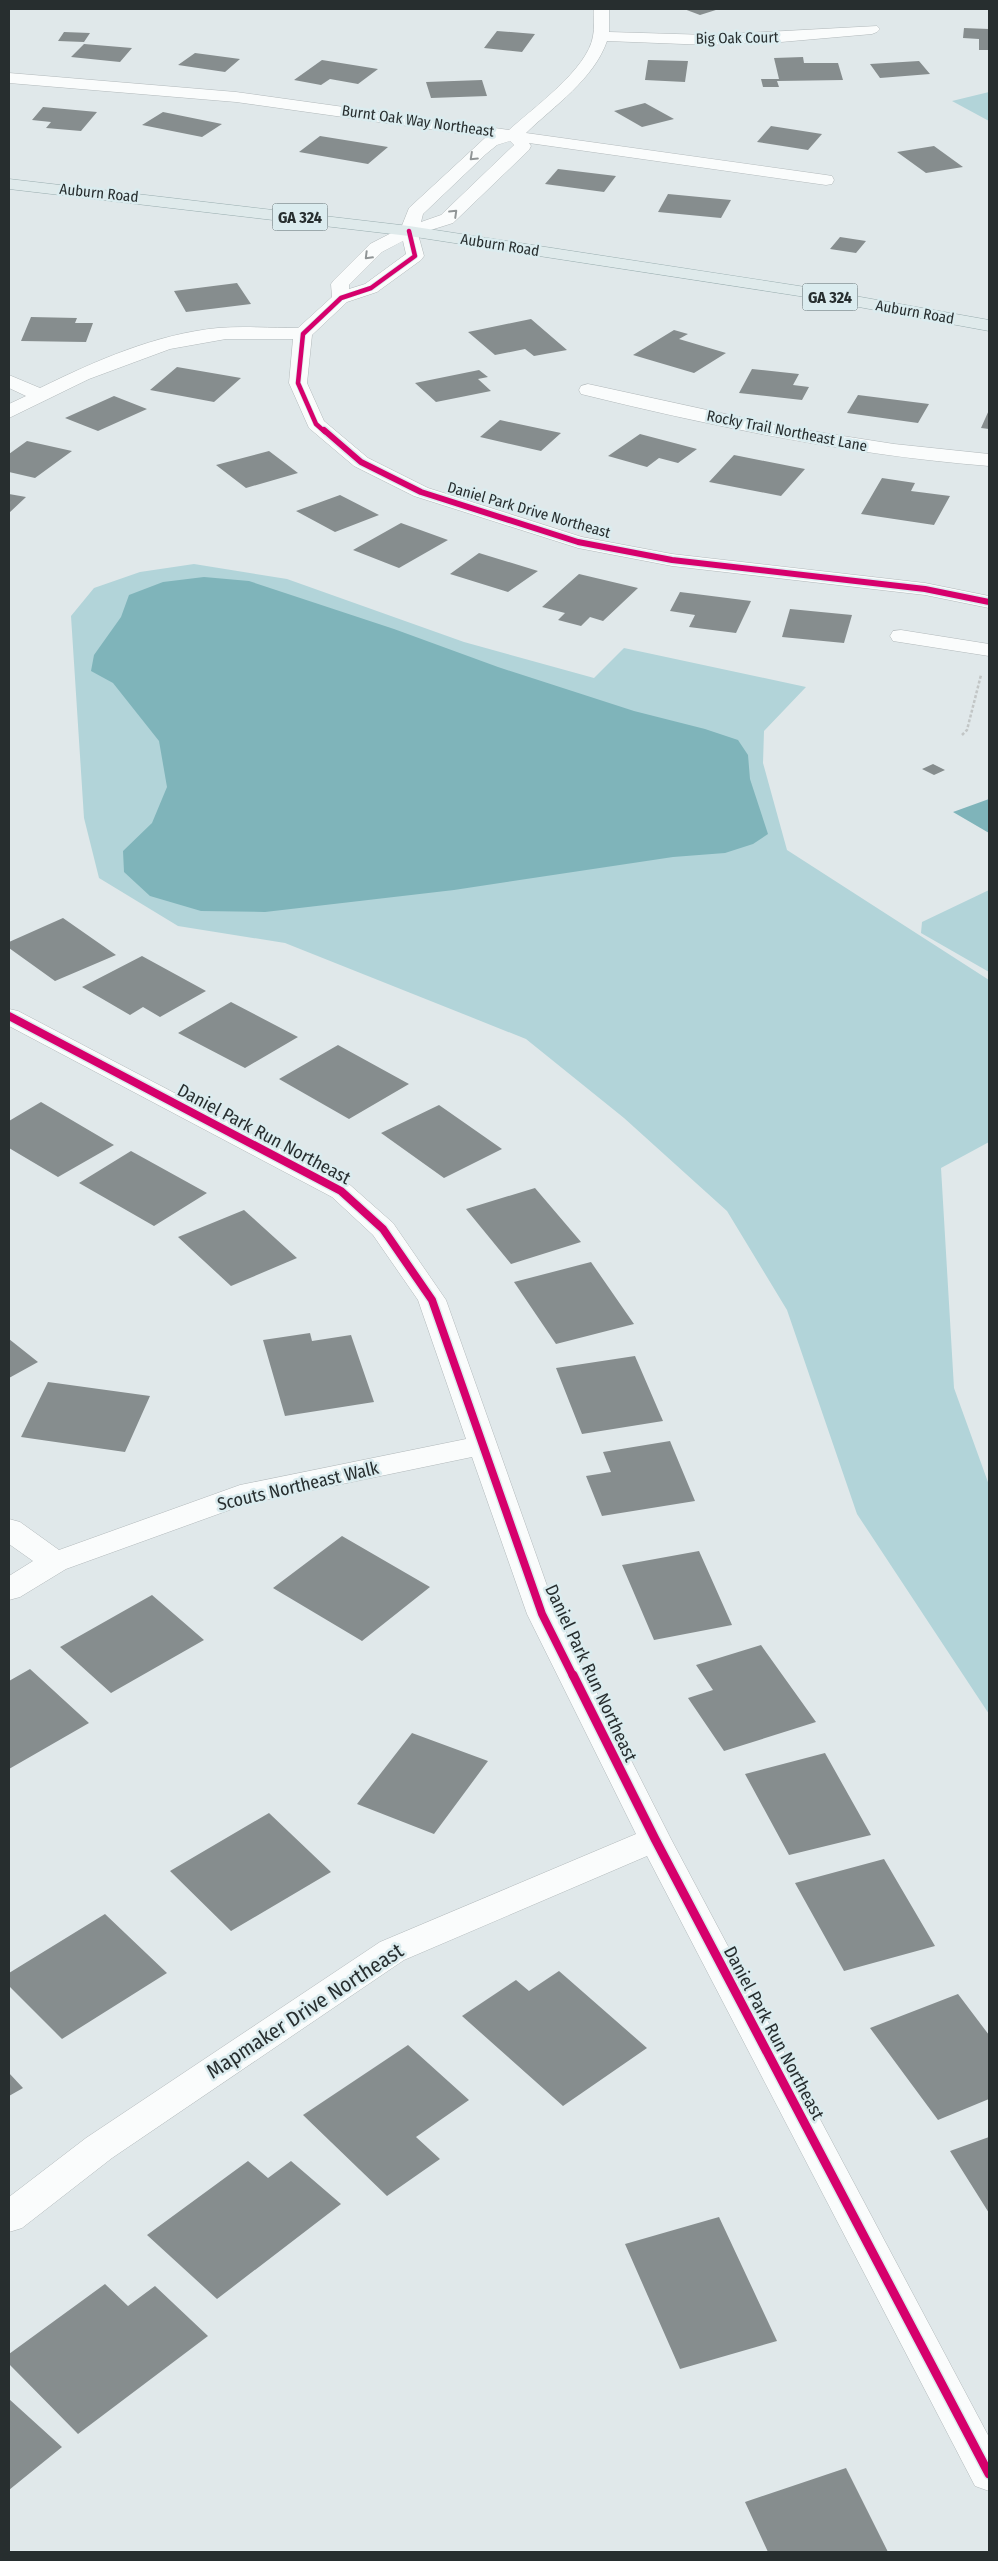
<svg xmlns="http://www.w3.org/2000/svg" width="998" height="2561" font-family="'Fira Sans Condensed',sans-serif">
<style>
.green{fill:#b2d4d9}
.water{fill:#7fb4ba}
.building{fill:#868d8e}
.lines{fill:none;stroke-linecap:round;stroke-linejoin:round}
.minor-casing{stroke:#b2b9bb;stroke-width:1}
.major-casing{stroke:#99adaf;stroke-width:1}
.path{stroke:#c2c6c6;stroke-width:2.5;stroke-dasharray:3 2;stroke-linecap:butt}
.minor{fill:#fafcfc;fill-rule:evenodd}
.major{fill:#dfeaeb;fill-rule:evenodd}
.cycleway-far3-casing{stroke:#dbecef;stroke-width:6}
.cycleway-far2-casing{stroke:#dbecef;stroke-width:9}
.cycleway-far1-casing{stroke:#dbecef;stroke-width:11}
.cycleway-casing{stroke:#dbecef;stroke-width:12}
.cycleway-far3{stroke:#d6006c;stroke-width:4.5}
.cycleway-far2{stroke:#d6006c;stroke-width:6}
.cycleway-far1{stroke:#d6006c;stroke-width:8}
.cycleway{stroke:#d6006c;stroke-width:9}
.oneway{stroke:#909596}
.labels{text-anchor:middle;dominant-baseline:central;stroke-width:5;stroke-linejoin:round;paint-order:stroke}
.far-street-label{font-size:15px;fill:#272e2f;stroke:#dbecef}
.shield{fill:#dbecef;stroke:#5d6769;stroke-width:1}
.shield-label{font-size:16px;font-weight:bold;fill:#272e2f}
.street-label{font-size:18px;fill:#272e2f;stroke:#dbecef}
.near-street-label{font-size:21px;fill:#272e2f;stroke:#dbecef}
</style>
<rect width="100%" height="100%" fill="#e0e8ea"/>
<path class="green" d="M 989,92 L 989,121 L 952,101 Z
M 194,564 L 287,579 L 464,642 L 594,678 L 624,648 L 806,687 L 764,731 L 763,763 L 787,850 L 989,980 L 989,1142 L 941,1168 L 954,1388 L 989,1485 L 989,1714 L 857,1514 L 787,1310 L 727,1211 L 624,1118 L 526,1039 L 285,943 L 178,926 L 99,878 L 84,818 L 71,616 L 94,588 L 140,572 Z
M 989,890 L 989,972 L 921,933 L 922,922 Z"/>
<path class="water" d="M 204,577 L 249,581 L 394,629 L 498,667 L 634,711 L 705,729 L 738,740 L 748,755 L 750,779 L 768,834 L 753,844 L 725,853 L 673,857 L 454,890 L 265,912 L 201,911 L 150,896 L 124,872 L 123,851 L 152,823 L 167,787 L 159,741 L 113,683 L 91,671 L 94,655 L 121,617 L 129,595 L 163,582 Z
M 989,799 L 989,833 L 953,812 Z"/>
<path class="building" d="M 684,9 L 719,9 L 700,15 Z
M 964,28 L 989,29 L 989,50 L 979,50 L 979,39 L 963,38 Z
M 497,31 L 535,34 L 522,52 L 484,48 Z
M 64,32 L 90,33 L 84,42 L 58,41 Z
M 84,44 L 132,48 L 120,62 L 71,57 Z
M 195,53 L 240,59 L 225,72 L 178,65 Z
M 803,57 L 804,63 L 838,63 L 843,80 L 777,81 L 779,87 L 763,87 L 761,79 L 779,79 L 774,58 Z
M 322,60 L 378,69 L 358,84 L 330,79 L 321,85 L 294,80 Z
M 648,60 L 688,61 L 685,82 L 645,80 Z
M 919,61 L 930,74 L 880,78 L 870,64 Z
M 482,80 L 487,96 L 431,98 L 426,82 Z
M 645,103 L 674,119 L 642,127 L 614,111 Z
M 43,107 L 97,112 L 81,131 L 46,128 L 51,122 L 32,120 Z
M 163,112 L 222,124 L 202,137 L 142,125 Z
M 771,126 L 822,134 L 808,150 L 757,142 Z
M 320,136 L 388,147 L 368,164 L 299,152 Z
M 934,146 L 963,167 L 926,173 L 897,152 Z
M 558,169 L 616,176 L 604,192 L 545,184 Z
M 668,194 L 731,200 L 721,218 L 658,212 Z
M 840,237 L 866,241 L 856,253 L 830,249 Z
M 237,283 L 251,304 L 186,312 L 174,291 Z
M 31,317 L 77,318 L 75,323 L 93,323 L 86,342 L 21,341 Z
M 531,319 L 567,350 L 534,356 L 525,349 L 495,355 L 468,332 Z
M 674,330 L 688,334 L 679,339 L 726,353 L 694,373 L 633,355 Z
M 177,367 L 241,378 L 214,402 L 150,390 Z
M 752,369 L 799,374 L 793,385 L 809,387 L 802,400 L 739,393 Z
M 479,370 L 488,377 L 478,379 L 491,391 L 436,402 L 415,383 Z
M 858,395 L 929,404 L 918,423 L 847,413 Z
M 114,396 L 147,409 L 98,431 L 65,418 Z
M 989,410 L 989,429 L 981,428 Z
M 500,420 L 561,433 L 541,451 L 480,437 Z
M 640,434 L 697,449 L 678,463 L 659,458 L 647,467 L 608,456 Z
M 27,441 L 72,451 L 35,478 L 9,472 L 9,454 Z
M 269,451 L 298,473 L 246,488 L 216,465 Z
M 734,455 L 805,469 L 781,496 L 709,482 Z
M 882,478 L 915,483 L 911,491 L 950,496 L 934,525 L 861,514 Z
M 9,494 L 26,497 L 9,513 Z
M 340,495 L 379,515 L 335,532 L 296,511 Z
M 401,523 L 448,540 L 399,568 L 353,550 Z
M 479,553 L 538,571 L 508,592 L 450,574 Z
M 579,574 L 638,588 L 603,621 L 590,617 L 581,626 L 558,620 L 565,613 L 542,607 Z
M 680,592 L 751,601 L 736,633 L 689,627 L 695,615 L 670,611 Z
M 790,609 L 852,615 L 844,643 L 782,637 Z
M 933,764 L 945,770 L 934,775 L 922,769 Z
M 63,918 L 116,955 L 55,981 L 9,948 L 9,942 Z
M 142,956 L 206,991 L 160,1017 L 143,1007 L 130,1015 L 82,987 Z
M 231,1002 L 298,1037 L 245,1068 L 178,1033 Z
M 338,1045 L 409,1084 L 349,1119 L 279,1079 Z
M 41,1102 L 114,1145 L 58,1177 L 9,1148 L 9,1121 Z
M 439,1105 L 502,1149 L 444,1178 L 381,1133 Z
M 131,1151 L 207,1193 L 154,1226 L 79,1183 Z
M 535,1188 L 581,1242 L 511,1264 L 466,1209 Z
M 244,1210 L 297,1258 L 231,1286 L 178,1237 Z
M 591,1262 L 634,1324 L 556,1344 L 514,1282 Z
M 310,1333 L 312,1341 L 351,1335 L 374,1402 L 285,1416 L 263,1340 Z
M 9,1339 L 38,1362 L 9,1378 Z
M 635,1356 L 663,1421 L 582,1434 L 556,1368 Z
M 48,1382 L 150,1396 L 125,1452 L 21,1437 Z
M 670,1441 L 695,1501 L 602,1516 L 586,1476 L 611,1472 L 603,1452 Z
M 342,1536 L 430,1587 L 362,1641 L 273,1588 Z
M 699,1551 L 732,1625 L 654,1640 L 622,1565 Z
M 152,1595 L 204,1640 L 111,1693 L 60,1647 Z
M 761,1645 L 816,1722 L 724,1751 L 688,1698 L 713,1690 L 696,1665 Z
M 30,1669 L 89,1723 L 9,1769 L 9,1681 Z
M 412,1733 L 488,1761 L 434,1834 L 357,1804 Z
M 825,1753 L 871,1835 L 789,1855 L 745,1774 Z
M 269,1813 L 331,1872 L 231,1931 L 170,1871 Z
M 884,1859 L 935,1946 L 844,1971 L 795,1883 Z
M 105,1914 L 167,1973 L 62,2039 L 9,1986 L 9,1973 Z
M 559,1971 L 647,2048 L 563,2106 L 462,2016 L 516,1980 L 529,1991 Z
M 958,1994 L 989,2035 L 989,2099 L 938,2120 L 870,2028 Z
M 408,2045 L 469,2100 L 416,2137 L 440,2159 L 387,2196 L 303,2115 Z
M 9,2073 L 23,2088 L 9,2096 Z
M 989,2137 L 989,2213 L 950,2151 Z
M 248,2161 L 268,2178 L 291,2161 L 341,2204 L 217,2299 L 147,2235 Z
M 719,2217 L 777,2341 L 680,2369 L 625,2244 Z
M 105,2284 L 128,2306 L 155,2286 L 208,2336 L 78,2434 L 9,2364 L 9,2354 Z
M 9,2399 L 62,2447 L 9,2490 Z
M 846,2468 L 888,2552 L 768,2552 L 745,2502 Z"/>
<g class="lines">
<g class="minor-casing">
<path id="minor" d="M 594,9 L 609,9 L 609,32 L 709,35 L 877,26 L 880,29 L 877,32 L 872,34 L 781,42 L 709,45 L 607,41 C 594,79 554,106 526,133 L 826,175 L 832,176 L 834,180 L 832,184 L 826,185 L 529,143 L 531,146 L 529,150 L 453,223 L 418,234 L 424,256 L 421,260 L 377,292 L 347,302 L 312,335 L 307,383 L 324,421 L 368,458 L 428,488 L 582,537 L 672,554 L 925,583 L 989,596 L 989,608 L 925,595 L 672,566 L 578,548 L 414,496 L 354,466 L 309,428 L 289,383 L 293,339 L 226,339 L 170,349 L 89,379 L 9,418 L 9,404 L 26,396 L 9,388 L 9,375 L 40,388 C 95,361 156,334 218,328 C 244,326 271,328 298,328 L 332,297 L 331,284 L 334,280 L 370,244 L 401,228 L 409,208 L 486,137 L 236,102 L 9,83 L 9,73 L 236,92 L 509,130 C 533,108 588,69 593,36 C 595,27 593,17 594,9 ZM 510,141 L 514,145 L 441,215 L 421,222 L 423,214 L 486,154 L 497,145 ZM 403,241 L 406,254 L 365,284 L 349,289 L 349,285 L 382,252 Z
M 588,384 L 785,427 L 894,444 L 989,454 L 989,466 C 852,455 715,427 581,394 L 579,390 L 581,386 Z
M 901,630 L 989,644 L 989,656 L 893,641 L 890,636 L 893,631 Z
M 9,1009 L 18,1011 L 350,1185 L 393,1223 L 446,1300 L 557,1614 L 671,1839 L 989,2437 L 989,2491 L 975,2486 L 647,1856 L 404,1960 L 112,2158 L 22,2228 L 9,2232 L 9,2197 L 86,2138 L 380,1942 L 636,1834 L 527,1614 L 472,1457 L 246,1504 L 66,1569 L 20,1597 L 9,1600 L 9,1576 L 33,1561 L 9,1544 L 9,1519 L 20,1522 L 59,1550 L 240,1485 L 466,1439 L 418,1300 L 373,1235 L 332,1197 L 9,1026 Z"/>
</g>
<g class="major-casing">
<path id="major" d="M 9,179 L 409,226 L 799,286 L 989,320 L 989,331 L 799,296 L 409,236 L 9,189 Z"/>
</g>
<path class="path" d="M 962,735 L 967,730 L 981,675"/>
<use href="#minor" class="minor"/>
<use href="#major" class="major"/>
<g class="cycleway-far3-casing">
<path id="cycleway-far3" d="M 325,432 L 316,424 L 298,383 L 303,334 L 341,298 L 371,288 L 415,256 L 409,231"/>
</g>
<g class="cycleway-far2-casing">
<path id="cycleway-far2" d="M 324,430 L 361,462 L 421,492 L 578,542 L 672,560 L 925,589 L 989,602"/>
</g>
<g class="cycleway-far1-casing">
<path id="cycleway-far1" d="M 9,1016 L 341,1191 L 383,1229 L 432,1300 L 542,1614 L 573,1676"/>
</g>
<g class="cycleway-casing">
<path id="cycleway" d="M 573,1675 L 655,1839 L 989,2474"/>
</g>
<use href="#cycleway-far3" class="cycleway-far3"/>
<use href="#cycleway-far2" class="cycleway-far2"/>
<use href="#cycleway-far1" class="cycleway-far1"/>
<use href="#cycleway" class="cycleway"/>
</g>
<defs><path id="oneway-chevron" d="M-2-3.5L2.5 0L-2 3.5" fill="none" stroke-width="1.6" stroke-linecap="round" stroke-linejoin="round" transform="scale(1.25)"/></defs>
<g class="oneway">
<use href="#oneway-chevron" transform="translate(473 157) rotate(137)"/>
<use href="#oneway-chevron" transform="translate(454 213) rotate(-44)"/>
<use href="#oneway-chevron" transform="translate(368 256) rotate(135)"/>
</g>
<g class="labels">
<g class="far-street-label">
<text transform="translate(737 38) rotate(-1)">Big Oak Court</text>
<text transform="translate(418 121) rotate(8)">Burnt Oak Way Northeast</text>
<text transform="translate(99 193) rotate(6)">Auburn Road</text>
<text transform="translate(500 245) rotate(9)">Auburn Road</text>
<text transform="translate(915 312) rotate(10)">Auburn Road</text>
<text transform="translate(787 431) rotate(11)">Rocky Trail Northeast Lane</text>
<text transform="translate(529 510) rotate(16)">Daniel Park Drive Northeast</text>
</g>
<g class="shield">
<rect x="272.5" y="203.5" width="55" height="27" rx="4"/>
<rect x="802.5" y="283.5" width="55" height="27" rx="4"/>
</g>
<g class="shield-label">
<text x="300" y="217">GA 324</text>
<text x="830" y="297">GA 324</text>
</g>
<g class="street-label">
<text transform="translate(264 1134) rotate(28)">Daniel Park Run Northeast</text>
<text transform="translate(298 1486) rotate(-13)">Scouts Northeast Walk</text>
<text transform="translate(591 1673) rotate(65)">Daniel Park Run Northeast</text>
<text transform="translate(774 2033) rotate(62)">Daniel Park Run Northeast</text>
</g>
<g class="near-street-label">
<text transform="translate(305 2011) rotate(-33)">Mapmaker Drive Northeast</text>
</g>
</g>
<rect width="998" height="2561" fill="none" stroke="#272e2f" stroke-width="20"/>
</svg>
